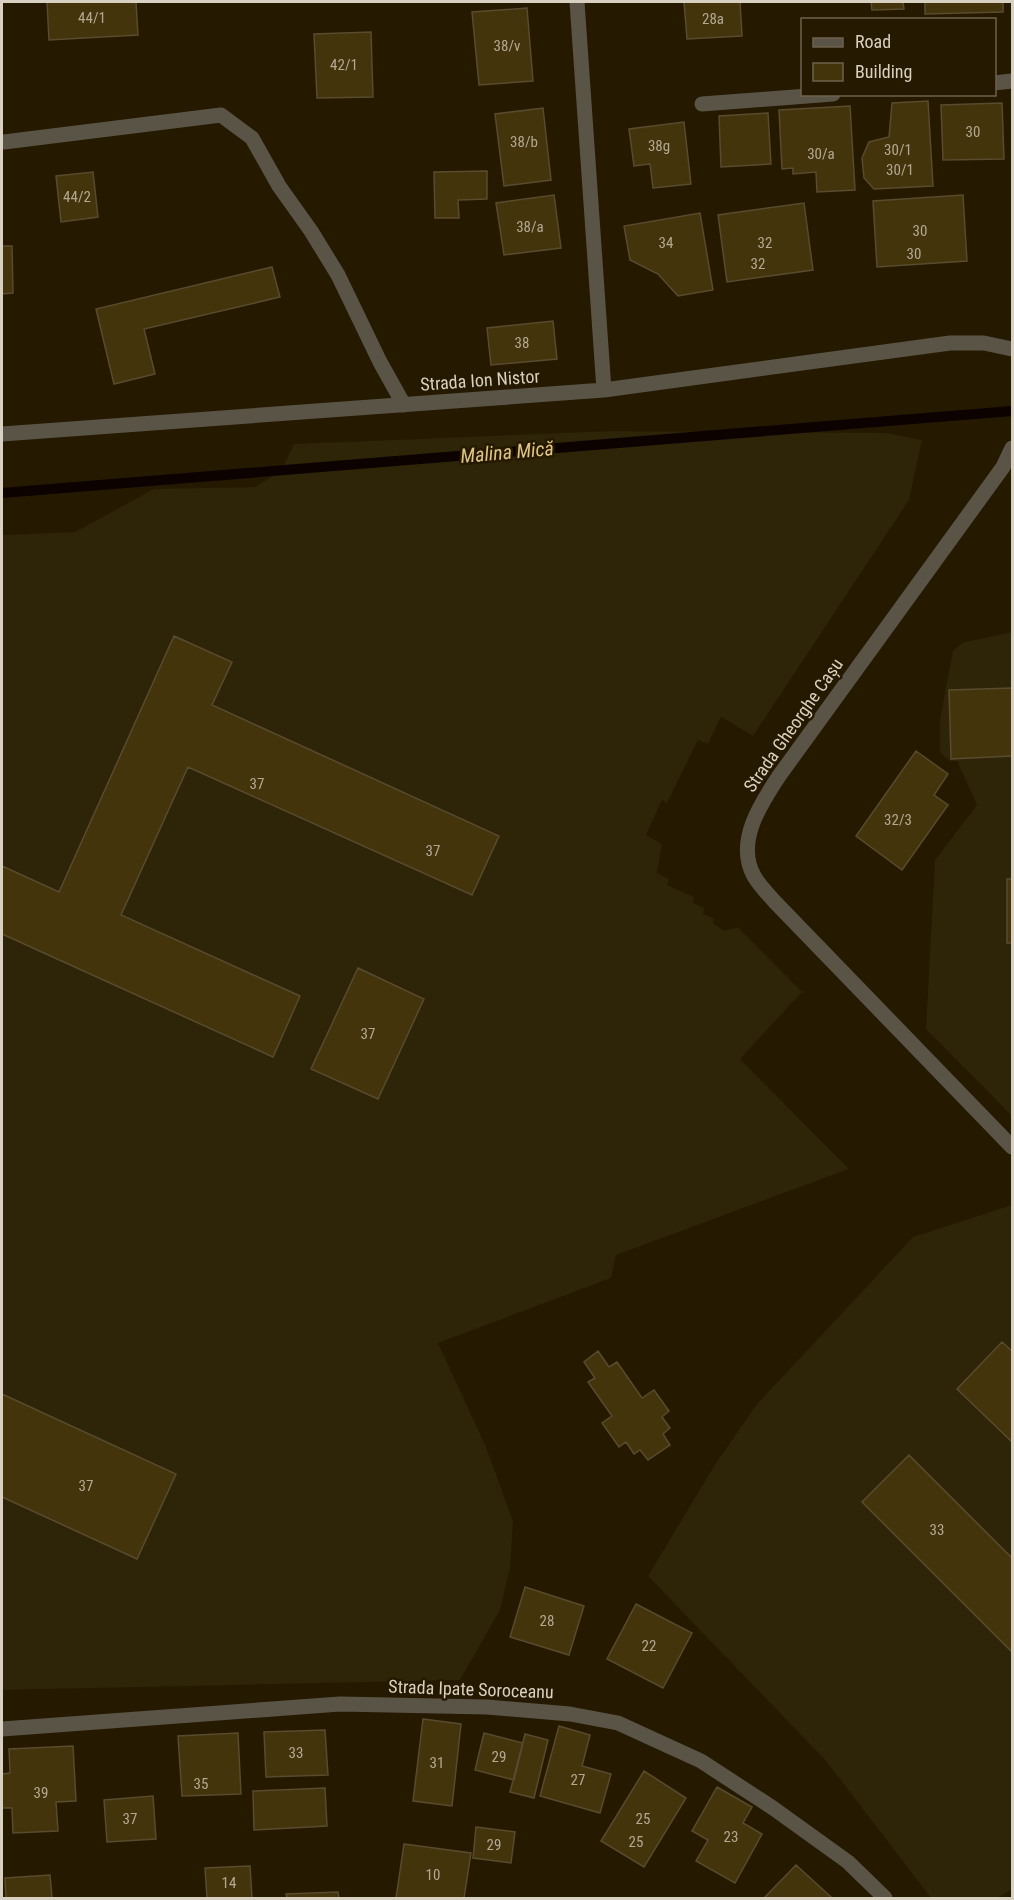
<svg xmlns="http://www.w3.org/2000/svg" width="1014" height="1900" font-family="'Roboto Condensed',sans-serif">
<style>
.built{fill:#2e2408}
.lines{fill:none;stroke-linecap:round;stroke-linejoin:round}
.stream{stroke:#0c0200;stroke-width:10}
.building{fill:#44340c;stroke:#584b2e;stroke-width:1.5}
.minor{stroke:#5a5447;stroke-width:15}
.tertiary{stroke:#5a5447;stroke-width:15}
.labels{text-anchor:middle;dominant-baseline:central;stroke-width:5;stroke-linejoin:round;paint-order:stroke}
.number-label{font-size:15px;fill:#b3a993}
.street-label{font-size:18px;fill:#d8d0c0;stroke:#251900}
.water-label{font-size:20px;font-style:italic;fill:#e0c483;stroke:#251900}
</style>
<rect width="100%" height="100%" fill="#251900"/>
<path class="built" d="M 612,431 L 886,433 L 922,440 L 909,500 L 753,736 L 721,717 L 708,744 L 698,740 L 667,803 L 662,800 L 646,835 L 662,844 L 657,873 L 669,879 L 667,885 L 694,897 L 693,903 L 704,908 L 703,914 L 714,918 L 713,923 L 724,931 L 738,927 L 802,992 L 740,1059 L 849,1169 L 616,1255 L 611,1278 L 438,1343 L 486,1447 L 513,1521 L 510,1568 L 500,1610 L 460,1680 L 2,1690 L 2,535 L 75,532 L 154,489 L 255,487 L 281,471 L 294,444 Z
M 1012,632 L 1012,1116 L 926,1029 L 935,860 L 977,805 L 957,761 L 950,761 L 940,753 L 940,720 L 953,650 L 965,642 Z
M 1012,1205 L 1012,1889 L 997,1898 L 931,1898 L 826,1761 L 648,1576 L 716,1463 L 757,1404 L 913,1237 Z"/>
<g class="lines">
<path class="stream" d="M 2,493 L 1012,411"/>
</g>
<path class="building" d="M 47,2 L 136,2 L 138,35 L 49,40 Z
M 684,2 L 740,2 L 742,36 L 687,39 Z
M 871,2 L 903,2 L 904,9 L 872,10 Z
M 925,2 L 1003,2 L 1003,12 L 925,14 Z
M 527,8 L 533,81 L 479,85 L 472,12 Z
M 371,32 L 373,97 L 317,98 L 314,34 Z
M 928,101 L 933,186 L 874,189 L 864,178 L 862,158 L 869,142 L 889,137 L 892,103 Z
M 1002,103 L 1004,159 L 943,160 L 941,105 Z
M 850,106 L 855,190 L 817,192 L 816,172 L 793,174 L 793,168 L 782,169 L 779,110 Z
M 543,108 L 551,180 L 504,186 L 495,114 Z
M 768,113 L 771,164 L 721,167 L 719,116 Z
M 684,122 L 691,184 L 653,188 L 650,164 L 634,166 L 629,129 Z
M 487,171 L 487,199 L 458,200 L 459,218 L 435,218 L 434,172 Z
M 93,172 L 98,217 L 61,222 L 56,176 Z
M 554,195 L 561,248 L 504,255 L 496,203 Z
M 963,195 L 967,261 L 877,267 L 873,201 Z
M 804,203 L 813,270 L 727,282 L 718,215 Z
M 700,213 L 713,290 L 678,296 L 658,274 L 630,260 L 624,226 Z
M 2,246 L 12,246 L 13,293 L 2,294 Z
M 272,267 L 280,297 L 144,329 L 155,374 L 114,384 L 96,309 Z
M 553,321 L 557,359 L 491,365 L 487,328 Z
M 174,636 L 232,662 L 212,705 L 499,836 L 472,895 L 188,767 L 121,915 L 300,996 L 273,1057 L 2,934 L 2,866 L 59,892 Z
M 1012,688 L 1012,756 L 951,759 L 949,690 Z
M 916,751 L 948,774 L 934,795 L 948,805 L 902,870 L 856,836 Z
M 1007,879 L 1012,879 L 1012,943 L 1007,943 Z
M 358,968 L 424,999 L 378,1099 L 311,1069 Z
M 1002,1342 L 1012,1351 L 1012,1442 L 957,1389 Z
M 598,1351 L 609,1367 L 617,1362 L 642,1398 L 654,1390 L 669,1411 L 662,1417 L 670,1428 L 663,1434 L 670,1445 L 648,1460 L 640,1450 L 634,1454 L 626,1442 L 619,1447 L 602,1423 L 612,1416 L 588,1382 L 595,1378 L 584,1362 Z
M 2,1394 L 176,1474 L 137,1559 L 2,1497 Z
M 909,1455 L 1012,1558 L 1012,1652 L 862,1502 Z
M 525,1587 L 584,1606 L 569,1655 L 510,1637 Z
M 636,1604 L 692,1633 L 663,1688 L 607,1659 Z
M 423,1719 L 461,1724 L 452,1806 L 413,1801 Z
M 559,1726 L 590,1735 L 582,1766 L 611,1774 L 600,1813 L 540,1796 Z
M 325,1730 L 328,1775 L 266,1777 L 264,1732 Z
M 238,1733 L 241,1794 L 182,1796 L 178,1736 Z
M 484,1733 L 523,1743 L 514,1780 L 475,1770 Z
M 525,1734 L 548,1740 L 534,1798 L 510,1792 Z
M 73,1746 L 76,1801 L 56,1802 L 58,1831 L 13,1833 L 12,1808 L 2,1808 L 2,1774 L 10,1773 L 9,1749 Z
M 644,1771 L 686,1798 L 644,1867 L 601,1841 Z
M 717,1787 L 752,1807 L 743,1823 L 762,1834 L 735,1883 L 696,1861 L 708,1840 L 692,1831 Z
M 325,1788 L 327,1826 L 254,1830 L 253,1791 Z
M 153,1796 L 156,1839 L 107,1842 L 104,1800 Z
M 476,1827 L 515,1832 L 511,1863 L 473,1858 Z
M 404,1844 L 471,1853 L 464,1898 L 396,1898 Z
M 796,1865 L 831,1897 L 830,1898 L 764,1898 Z
M 250,1866 L 252,1898 L 207,1898 L 205,1868 Z
M 50,1875 L 52,1898 L 6,1898 L 5,1878 Z
M 338,1892 L 339,1898 L 287,1898 L 286,1894 Z"/>
<g class="lines">
<path class="minor" d="M 577,2 L 604,390
M 994,83 L 1012,81
M 702,104 L 833,94
M 4,142 L 221,115 L 252,138 L 279,186 L 311,231 L 338,275 L 380,362 L 404,405
M 2,434 L 604,390 L 950,343 L 984,343 L 1012,349
M 2,1729 L 340,1704 L 487,1707 L 570,1714 L 618,1723 L 701,1761 L 773,1808 L 848,1862 L 885,1898"/>
<path class="tertiary" d="M 1012,448 L 1003,467 L 779,776 C 761,803 735,842 754,876 C 759,885 768,894 775,902 L 1012,1147"/>
</g>
<g class="labels">
<g class="number-label">
<text x="92" y="18">44/1</text>
<text x="713" y="19">28a</text>
<text x="507" y="46">38/v</text>
<text x="344" y="65">42/1</text>
<text x="973" y="132">30</text>
<text x="524" y="142">38/b</text>
<text x="659" y="146">38g</text>
<text x="898" y="150">30/1</text>
<text x="821" y="154">30/a</text>
<text x="900" y="170">30/1</text>
<text x="77" y="197">44/2</text>
<text x="530" y="227">38/a</text>
<text x="920" y="231">30</text>
<text x="666" y="243">34</text>
<text x="765" y="243">32</text>
<text x="914" y="254">30</text>
<text x="758" y="264">32</text>
<text x="522" y="343">38</text>
<text x="257" y="784">37</text>
<text x="898" y="820">32/3</text>
<text x="433" y="851">37</text>
<text x="368" y="1034">37</text>
<text x="86" y="1486">37</text>
<text x="937" y="1530">33</text>
<text x="547" y="1621">28</text>
<text x="649" y="1646">22</text>
<text x="296" y="1753">33</text>
<text x="499" y="1757">29</text>
<text x="437" y="1763">31</text>
<text x="578" y="1780">27</text>
<text x="201" y="1784">35</text>
<text x="41" y="1793">39</text>
<text x="130" y="1819">37</text>
<text x="643" y="1819">25</text>
<text x="731" y="1837">23</text>
<text x="636" y="1842">25</text>
<text x="494" y="1845">29</text>
<text x="433" y="1875">10</text>
<text x="229" y="1883">14</text>
</g>
<g class="street-label">
<text transform="translate(480 380) rotate(-4)">Strada Ion Nistor</text>
<text transform="translate(793 725) rotate(-55)">Strada Gheorghe Cașu</text>
<text transform="translate(471 1689) rotate(2)">Strada Ipate Soroceanu</text>
</g>
<g class="water-label">
<text transform="translate(507 452) rotate(-5)">Malina Mică</text>
</g>
</g>
<rect width="1014" height="1900" fill="none" stroke="#d8d0c0" stroke-width="6"/>
<rect x="801" y="18" width="195" height="78" fill="#251900" stroke="#6d624d" stroke-width="1.5"/>
<rect x="813" y="38" width="30" height="9" fill="#5a5447" stroke="#6d624d" stroke-width="1.5"/>
<text x="855" y="48" font-size="18" fill="#d8d0c0">Road</text>
<rect x="813" y="63" width="30" height="18" fill="#44340c" stroke="#6d624d" stroke-width="1.5"/>
<text x="855" y="78" font-size="18" fill="#d8d0c0">Building</text>
</svg>
